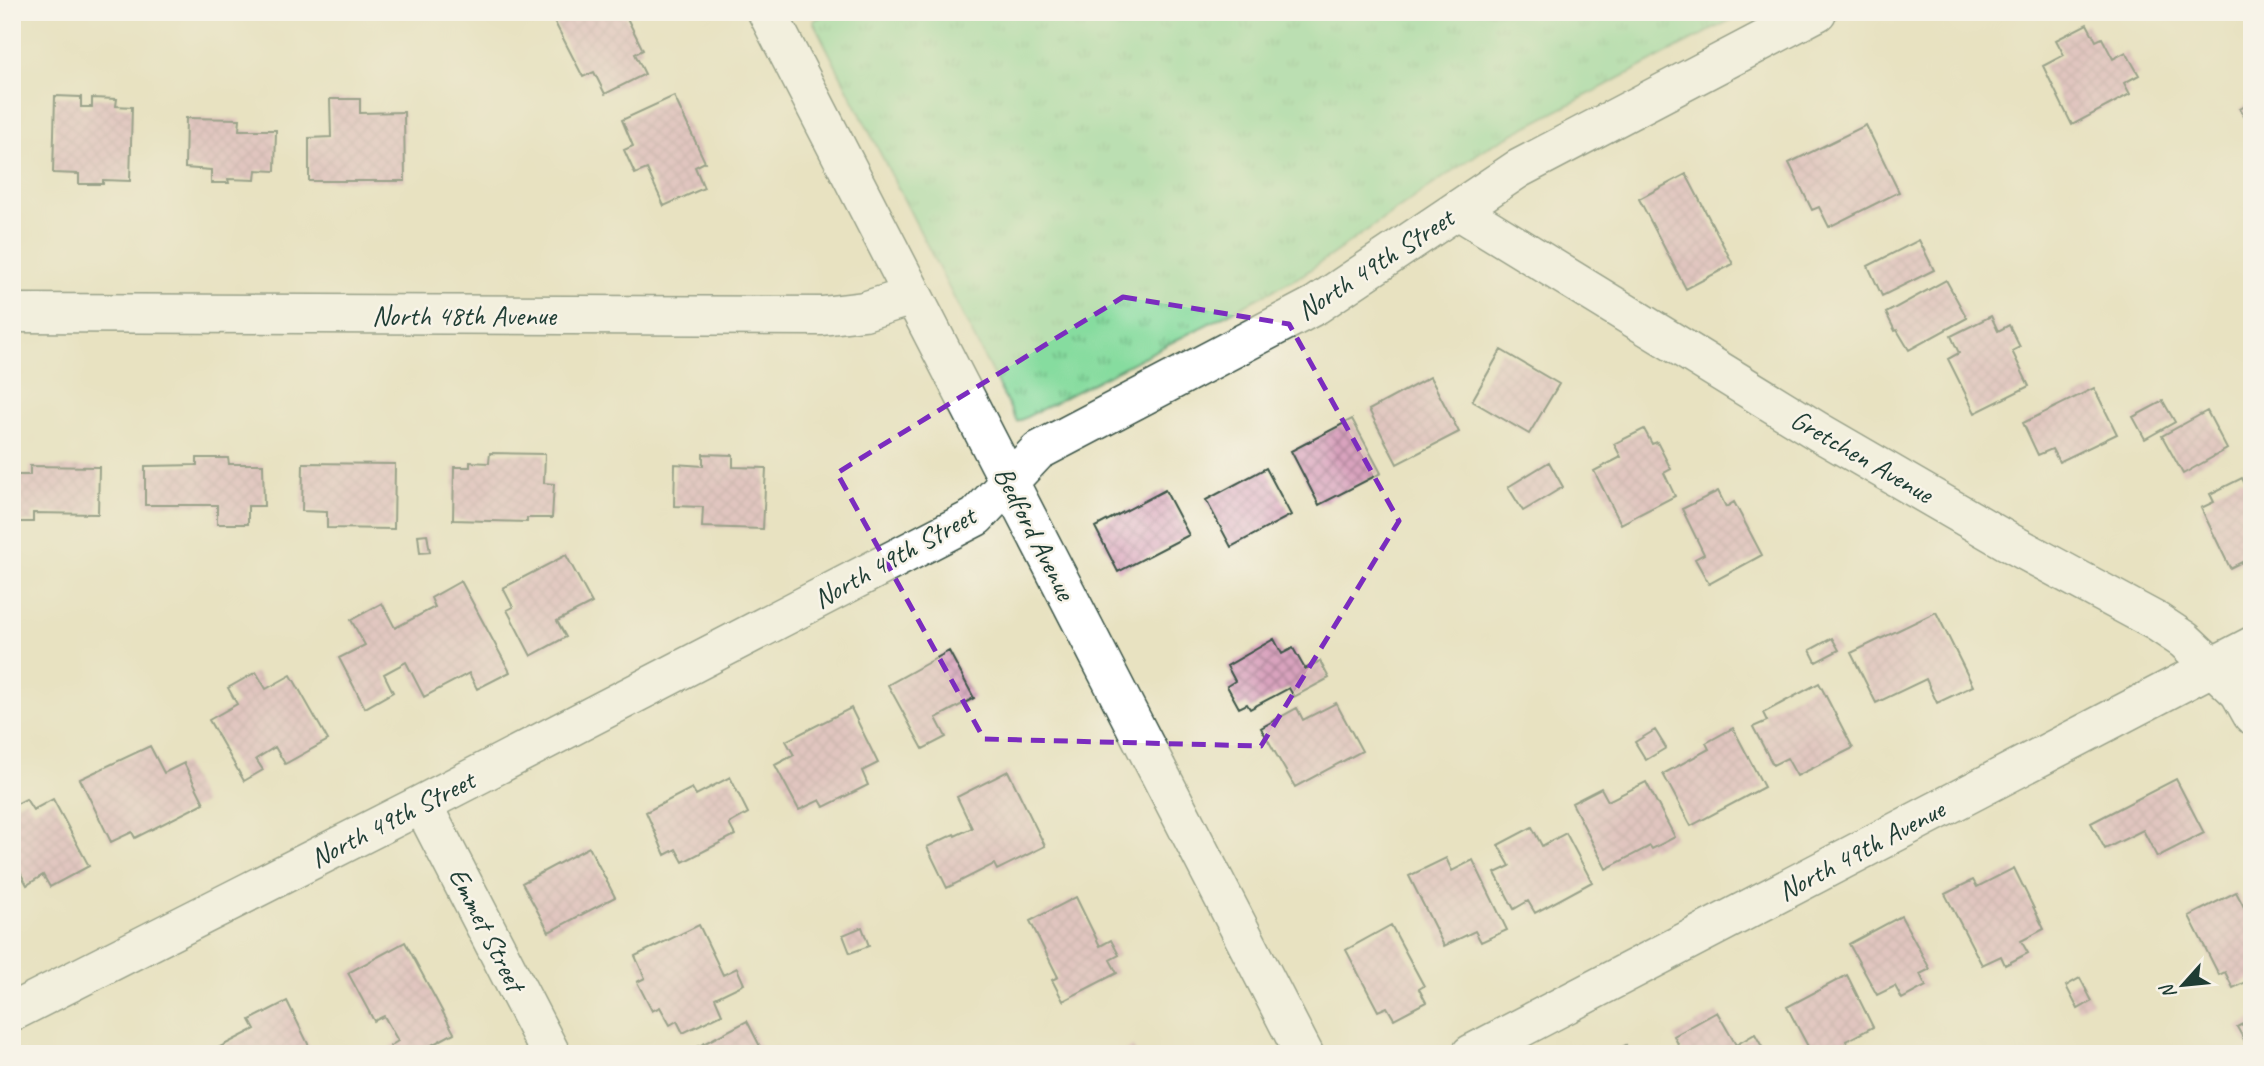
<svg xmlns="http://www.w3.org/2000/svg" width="2264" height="1066" font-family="Caveat,sans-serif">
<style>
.park{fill:url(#park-tufts);stroke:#528c6a;stroke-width:2}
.building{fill:url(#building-cross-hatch)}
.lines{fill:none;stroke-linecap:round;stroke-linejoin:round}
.minor-casing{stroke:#3d5649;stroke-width:41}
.minor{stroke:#fff;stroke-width:38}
.marked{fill:none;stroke:#7b2cbf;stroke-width:5;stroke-dasharray:14 9;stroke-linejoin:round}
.labels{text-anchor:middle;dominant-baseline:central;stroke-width:5;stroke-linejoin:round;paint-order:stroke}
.street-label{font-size:28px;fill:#1f3d34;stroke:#f7f3e8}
</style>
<defs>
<pattern id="park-tufts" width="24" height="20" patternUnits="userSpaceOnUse" patternTransform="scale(1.75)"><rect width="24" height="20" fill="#86dc9f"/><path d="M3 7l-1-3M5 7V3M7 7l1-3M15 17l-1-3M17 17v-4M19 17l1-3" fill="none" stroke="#6db482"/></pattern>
<pattern id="building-cross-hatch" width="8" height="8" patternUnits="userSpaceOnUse" patternTransform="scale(1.75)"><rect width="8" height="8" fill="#d9a3be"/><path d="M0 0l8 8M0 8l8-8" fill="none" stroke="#af869b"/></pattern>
</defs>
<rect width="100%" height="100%" fill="#f7f3e8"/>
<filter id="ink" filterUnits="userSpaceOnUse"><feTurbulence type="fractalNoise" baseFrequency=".0143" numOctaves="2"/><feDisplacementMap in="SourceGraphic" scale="14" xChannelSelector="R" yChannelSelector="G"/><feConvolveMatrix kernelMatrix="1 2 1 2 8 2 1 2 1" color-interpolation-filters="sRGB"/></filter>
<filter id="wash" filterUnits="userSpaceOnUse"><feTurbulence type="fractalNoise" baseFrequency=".00686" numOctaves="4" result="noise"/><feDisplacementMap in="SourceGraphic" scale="28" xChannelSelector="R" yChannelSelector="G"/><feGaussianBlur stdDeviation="1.57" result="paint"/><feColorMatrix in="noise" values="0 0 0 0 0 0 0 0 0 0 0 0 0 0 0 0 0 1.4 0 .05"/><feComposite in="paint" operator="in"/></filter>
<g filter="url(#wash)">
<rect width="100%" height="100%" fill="#e8e2c1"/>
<path class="park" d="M 829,12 L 1746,12 L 1486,148 L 1301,276 L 1017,422 L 813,21 Z"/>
<g id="blocks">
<path class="building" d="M 552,12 L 624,12 L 643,50 L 635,54 L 645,74 L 605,94 L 594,72 L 583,77 L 550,13 Z
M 2087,24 L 2096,41 L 2102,38 L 2113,59 L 2126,52 L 2139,75 L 2124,83 L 2130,94 L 2072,125 L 2043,66 L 2064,55 L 2056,40 Z
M 55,96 L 81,97 L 81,107 L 92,107 L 92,98 L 117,99 L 116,106 L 132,107 L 130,181 L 103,180 L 103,184 L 79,184 L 79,174 L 53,173 Z
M 674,96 L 705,162 L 695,167 L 704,188 L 664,206 L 647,169 L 635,174 L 624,150 L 633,146 L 622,120 Z
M 330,99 L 360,99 L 360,113 L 404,112 L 405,181 L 309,181 L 309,138 L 331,137 Z
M 2252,102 L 2252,130 L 2240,109 Z
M 186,118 L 240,119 L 239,130 L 276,130 L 275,171 L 256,170 L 255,180 L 228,179 L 229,183 L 211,183 L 211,170 L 185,168 Z
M 1866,125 L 1899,192 L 1829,227 L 1819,207 L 1812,210 L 1789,163 Z
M 1686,174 L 1733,264 L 1686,289 L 1639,199 Z
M 1919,240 L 1934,270 L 1882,296 L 1868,266 Z
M 1946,280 L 1967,318 L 1909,350 L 1897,330 L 1895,331 L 1886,313 Z
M 1991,316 L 1998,331 L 2009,325 L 2020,347 L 2012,351 L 2029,386 L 1975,413 L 1948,359 L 1959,353 L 1951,336 Z
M 1501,350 L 1559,384 L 1529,434 L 1472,401 Z
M 1430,377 L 1459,432 L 1397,464 L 1369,410 Z
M 2094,388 L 2117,434 L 2059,462 L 2052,449 L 2038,455 L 2023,423 Z
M 2163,401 L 2175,422 L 2145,439 L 2133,417 Z
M 2207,411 L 2227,449 L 2183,474 L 2162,436 Z
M 1352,419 L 1381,473 L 1319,505 L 1291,451 Z
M 1644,429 L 1652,444 L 1657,442 L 1671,469 L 1664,473 L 1675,496 L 1621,524 L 1594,471 L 1621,457 L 1614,444 Z
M 490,453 L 545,454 L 544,483 L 554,484 L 552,518 L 527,518 L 527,522 L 453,520 L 454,467 L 470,467 L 470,462 L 489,463 Z
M 703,454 L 733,455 L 733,467 L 766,468 L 763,529 L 702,527 L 703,507 L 674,506 L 675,464 L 703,466 Z
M 197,458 L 228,458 L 229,464 L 263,464 L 264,506 L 248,506 L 248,524 L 217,524 L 217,505 L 145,505 L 145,466 L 197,465 Z
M 1549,462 L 1563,487 L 1523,511 L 1508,487 Z
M 303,463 L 395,464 L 394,529 L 327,528 L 327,512 L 302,511 Z
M 30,466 L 99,467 L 98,514 L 33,513 L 33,522 L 12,522 L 12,475 L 30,475 Z
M 1266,468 L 1291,515 L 1231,547 L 1206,500 Z
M 2242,478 L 2247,488 L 2250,487 L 2252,491 L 2252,572 L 2246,560 L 2230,568 L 2201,508 L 2214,502 L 2210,494 Z
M 1165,490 L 1189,535 L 1118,572 L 1095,527 Z
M 1718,491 L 1726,507 L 1734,502 L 1762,555 L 1709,584 L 1695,559 L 1704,554 L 1682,509 Z
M 427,534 L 430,552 L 420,553 L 418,535 Z
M 566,555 L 592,603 L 557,621 L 566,637 L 531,656 L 507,610 L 513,607 L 503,588 Z
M 461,581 L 510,672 L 477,689 L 469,673 L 424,697 L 406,662 L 384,674 L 393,692 L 365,708 L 339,658 L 365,645 L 351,620 L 382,603 L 395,628 L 435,607 L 431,598 Z
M 1936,612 L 1973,686 L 1937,703 L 1926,679 L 1876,703 L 1851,653 Z
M 1832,638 L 1839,650 L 1816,662 L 1810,650 Z
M 1274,639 L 1282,654 L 1293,648 L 1305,669 L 1320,661 L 1329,678 L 1294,697 L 1289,688 L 1250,709 L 1247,704 L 1239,708 L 1227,686 L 1235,681 L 1227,666 Z
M 949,651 L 974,698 L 936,718 L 946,737 L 923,749 L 888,685 Z
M 256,672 L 266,689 L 291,675 L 328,740 L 285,764 L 275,747 L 256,759 L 263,770 L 244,781 L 209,720 L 237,704 L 228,688 Z
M 1819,683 L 1853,748 L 1797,776 L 1787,758 L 1773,765 L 1753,727 L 1767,721 L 1763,713 Z
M 1336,703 L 1362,751 L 1295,787 L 1261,728 L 1297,708 L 1303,720 Z
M 851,708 L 878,763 L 862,771 L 868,785 L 824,807 L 820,800 L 799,810 L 775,765 L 794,755 L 786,741 Z
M 1733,728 L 1764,787 L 1691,826 L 1663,774 L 1709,749 L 1706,743 Z
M 1655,730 L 1666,748 L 1646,760 L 1635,742 Z
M 150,746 L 164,773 L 184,763 L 204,803 L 135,838 L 132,832 L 111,842 L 80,779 Z
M 1008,771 L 1045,846 L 997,870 L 994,864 L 947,888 L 927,847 L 954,834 L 955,836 L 972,828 L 957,797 Z
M 730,777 L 748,813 L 729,824 L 735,835 L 683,862 L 676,849 L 665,855 L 646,812 L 692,788 L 696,795 Z
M 2176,779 L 2204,833 L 2157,857 L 2143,830 L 2105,849 L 2091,823 Z
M 1646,782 L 1675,837 L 1652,849 L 1650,846 L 1606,869 L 1572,803 L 1601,788 L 1608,801 Z
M 26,799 L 33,810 L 53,799 L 89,866 L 50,887 L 43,875 L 27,885 L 12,858 L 12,826 L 15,825 L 12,819 L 12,806 Z
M 1532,827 L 1542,846 L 1566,833 L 1592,882 L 1535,913 L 1528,901 L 1514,909 L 1495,873 L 1510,866 L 1498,845 Z
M 589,847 L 615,897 L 549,932 L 522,883 Z
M 1446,858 L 1452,871 L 1473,860 L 1507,930 L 1481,942 L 1475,931 L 1444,946 L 1409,876 Z
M 2014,868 L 2044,929 L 2021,941 L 2028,953 L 2005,965 L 2001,956 L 1982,965 L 1945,894 L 1973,880 L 1977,887 Z
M 2236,892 L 2252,922 L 2252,979 L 2233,988 L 2225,972 L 2219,975 L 2189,916 Z
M 1076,897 L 1100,946 L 1111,940 L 1119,955 L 1110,960 L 1117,973 L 1063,1001 L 1052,980 L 1058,977 L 1030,921 Z
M 1901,916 L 1930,969 L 1920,974 L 1926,986 L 1902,999 L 1895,986 L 1877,995 L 1849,944 Z
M 699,925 L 723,975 L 737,968 L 744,984 L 715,998 L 722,1014 L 683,1033 L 677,1021 L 670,1025 L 660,1007 L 652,1011 L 637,982 L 645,978 L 635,956 Z
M 1391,925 L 1424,986 L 1419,989 L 1426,1002 L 1394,1019 L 1387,1007 L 1378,1011 L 1346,950 Z
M 862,927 L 869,946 L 850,953 L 843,935 Z
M 405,942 L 454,1033 L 415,1054 L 394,1054 L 390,1046 L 398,1041 L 384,1016 L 374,1021 L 348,973 Z
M 1847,975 L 1873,1027 L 1846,1041 L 1852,1054 L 1812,1054 L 1787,1007 Z
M 2080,978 L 2092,1001 L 2078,1009 L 2066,986 Z
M 287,1001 L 313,1054 L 218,1054 L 216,1049 L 255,1029 L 250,1020 Z
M 1717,1012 L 1736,1045 L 1755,1034 L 1766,1054 L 1683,1054 L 1674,1036 Z
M 2252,1019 L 2252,1054 L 2237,1027 Z
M 747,1021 L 764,1054 L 684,1054 Z
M 1626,1045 L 1630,1054 L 1610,1054 Z
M 1133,1047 L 1136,1054 L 1119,1054 Z"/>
</g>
</g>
<g filter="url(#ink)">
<use href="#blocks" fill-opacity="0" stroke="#3d5649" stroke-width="2"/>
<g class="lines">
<g class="minor-casing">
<path id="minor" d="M 767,12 L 1304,1054
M 1458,210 L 1819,432 L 2007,541 L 2157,622 L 2184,640 L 2239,692 L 2252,715
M 12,313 L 822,316 L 864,311 L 912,296
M 422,804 L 551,1054
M 12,1012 L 422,804 L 976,517 L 1038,451 L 1316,305 L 1518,169 L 1817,12
M 1471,1054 L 2252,646"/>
</g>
<use href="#minor" class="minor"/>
</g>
</g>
<path d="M0 0H2264V1066H0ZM 1123,297 L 1289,324 L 1399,521 L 1261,746 L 984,739 L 837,473 Z" fill="#e8e2c1" fill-opacity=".55" fill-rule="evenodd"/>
<path class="marked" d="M 1123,297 L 1289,324 L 1399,521 L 1261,746 L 984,739 L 837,473 Z"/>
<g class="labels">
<g class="street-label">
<text transform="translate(1375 264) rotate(-33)">North 49th Street</text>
<text x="464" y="315">North 48th Avenue</text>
<text transform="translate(1862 456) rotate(30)">Gretchen Avenue</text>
<text transform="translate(1035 533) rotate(63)">Bedford Avenue</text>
<text transform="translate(894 557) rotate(-29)">North 49th Street</text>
<text transform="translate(392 819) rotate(-27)">North 49th Street</text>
<text transform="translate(1861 850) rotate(-28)">North 49th Avenue</text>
<text transform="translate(487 929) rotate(63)">Emmet Street</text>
</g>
</g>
<rect width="2264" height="1066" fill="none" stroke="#f7f3e8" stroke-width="42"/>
<g transform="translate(2183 985) rotate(243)" stroke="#f7f3e8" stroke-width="5" paint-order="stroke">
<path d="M0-5L12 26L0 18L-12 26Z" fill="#1f3d34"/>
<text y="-10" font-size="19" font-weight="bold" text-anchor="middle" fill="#1f3d34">N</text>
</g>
</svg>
